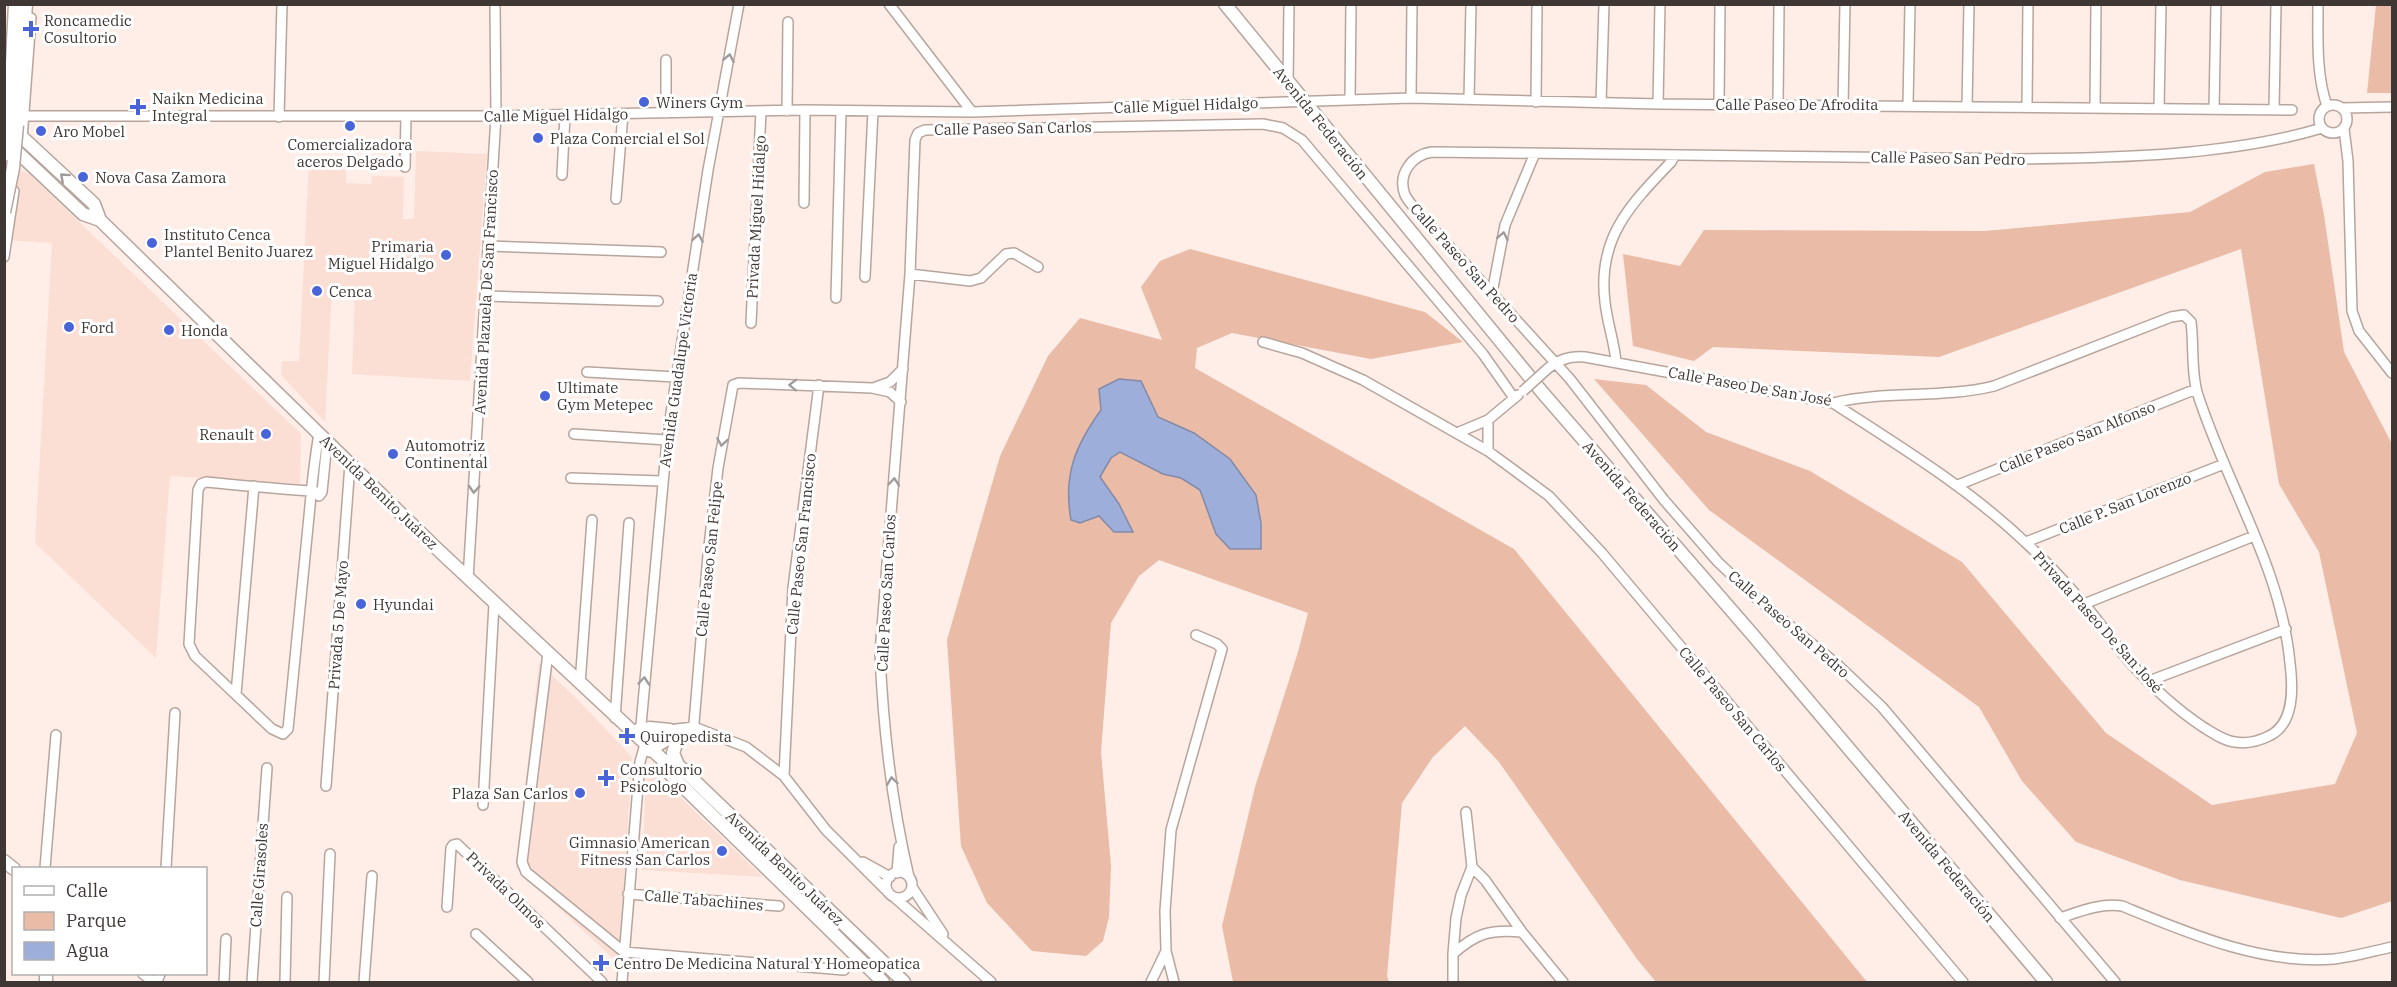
<svg xmlns="http://www.w3.org/2000/svg" width="2397" height="987" font-family="'IBM Plex Serif',serif">
<style>
.built{fill:#fbdfd4}
.green{fill:#eabba7}
.water{fill:#9eaeda;stroke:#828aa8;stroke-width:1.5}
.lines{fill:none;stroke-linecap:round;stroke-linejoin:round}
.minor-casing{stroke:#b7a59d;stroke-width:12}
.major-casing{stroke:#b7a59d;stroke-width:15}
.minor{stroke:#fff;stroke-width:9}
.major{stroke:#fff;stroke-width:12}
.minor-bridge-casing{stroke:#b7a59d;stroke-width:12;stroke-linecap:butt}
.major-bridge-casing{stroke:#b7a59d;stroke-width:15;stroke-linecap:butt}
.minor-bridge{stroke:#fff;stroke-width:9}
.major-bridge{stroke:#fff;stroke-width:12}
.oneway{stroke:#9f9b9a}
.poi-dot{fill:#4864d8;stroke:#fff;stroke-width:2}
.labels{text-anchor:middle;dominant-baseline:central;stroke-width:6;stroke-linejoin:round;paint-order:stroke}
.poi-label{font-size:15px;fill:#3f3734;stroke:#fff;text-anchor:start}
.street-label{font-size:15px;fill:#3f3734;stroke:#fff}
</style>
<rect width="100%" height="100%" fill="#feeee7"/>
<path class="built" d="M 416,151 L 487,154 L 470,381 L 352,374 L 355,290 L 332,288 L 325,422 L 281,375 L 282,361 L 299,361 L 309,162 L 346,164 L 346,183 L 371,184 L 372,176 L 404,177 L 403,219 L 414,219 Z
M 18,170 L 27,172 L 301,434 L 300,484 L 170,476 L 156,658 L 35,543 L 52,243 L 6,240 Z
M 539,663 L 578,700 L 632,757 L 619,964 L 516,868 Z
M 646,774 L 656,774 L 763,877 L 642,870 Z"/>
<path class="green" d="M 2376,5 L 2392,5 L 2392,93 L 2367,93 Z
M 2314,164 L 2324,215 L 2344,352 L 2392,444 L 2392,901 L 2341,918 L 2180,880 L 2076,842 L 2022,781 L 1979,707 L 1709,510 L 1594,379 L 1646,385 L 1706,432 L 1810,471 L 1962,562 L 2106,733 L 2212,805 L 2335,784 L 2357,733 L 2319,552 L 2279,484 L 2241,249 L 1939,357 L 1713,347 L 1694,361 L 1633,346 L 1623,254 L 1680,266 L 1704,230 L 1985,231 L 2190,212 L 2265,172 Z
M 1190,249 L 1425,312 L 1463,342 L 1371,359 L 1232,333 L 1197,348 L 1195,368 L 1514,549 L 1867,982 L 1656,982 L 1637,959 L 1499,762 L 1465,726 L 1433,757 L 1402,803 L 1387,976 L 1389,982 L 1233,982 L 1222,926 L 1255,787 L 1298,652 L 1308,613 L 1159,560 L 1139,576 L 1111,623 L 1101,752 L 1111,866 L 1109,917 L 1103,941 L 1086,956 L 1032,951 L 987,903 L 961,846 L 947,640 L 1000,456 L 1048,356 L 1080,318 L 1162,340 L 1141,287 L 1160,261 Z"/>
<path class="water" d="M 1119,379 L 1141,381 L 1158,417 L 1194,433 L 1230,459 L 1256,495 L 1261,523 L 1261,549 L 1230,549 L 1216,534 L 1200,490 L 1181,478 L 1163,474 L 1120,452 L 1111,458 L 1100,477 L 1119,504 L 1133,532 L 1114,532 L 1099,516 L 1080,523 L 1071,520 C 1063,475 1075,446 1101,410 L 1099,389 Z"/>
<g class="lines">
<g class="minor-casing">
<path id="minor" d="M 889,4 L 972,112
M 2318,4 C 2318,38 2316,74 2327,106
M 1288,83 L 1289,4
M 1411,98 L 1412,4
M 1469,99 L 1471,4
M 1350,100 L 1351,4
M 1536,102 L 1537,4
M 1601,103 L 1604,4
M 1658,104 L 1660,4
M 1719,104 L 1720,4
M2319 119a14 14 0 1 1 28 0a14 14 0 1 1-28 0Z
M 1778,105 L 1779,4
M 1908,105 L 1910,4
M 1843,106 L 1845,4
M 1967,106 L 1969,4
M 2027,106 L 2028,4
M 2095,108 L 2096,4
M 2159,108 L 2161,4
M 2342,108 L 2392,107
M 2214,109 L 2216,4
M 2274,109 L 2276,4
M 787,111 L 788,22
M 666,113 L 666,60
M 25,116 L 496,116 L 805,110 L 972,112 L 1411,98 L 1658,104 L 2292,110
M 279,117 L 282,4
M 2344,129 L 2348,161 L 2352,311 L 2359,331 L 2392,373
M 22,139 L 31,18
M 405,167 L 406,116
M 562,175 L 565,115
M 616,199 L 623,114
M 804,203 L 805,110
M 488,246 L 661,252
M 4,257 L 14,191
M 910,274 L 970,281 L 981,278 L 1006,254 L 1014,253 L 1038,267
M 865,277 L 873,111
M 1492,293 L 1505,225 L 1535,153
M 485,296 L 658,301
M 836,298 L 841,112
M 751,323 L 761,111
M 1263,342 L 1302,353 L 1363,380 L 1488,451 L 1549,496 L 1602,553 L 1963,982
M 1616,361 C 1614,341 1607,322 1605,302 C 1597,238 1630,205 1671,162 L 1675,155
M 1545,371 C 1557,360 1568,356 1585,357 L 1833,403 C 1886,390 1940,399 1994,386 L 2171,317 L 2184,315 L 2191,322 C 2194,344 2191,370 2197,392 C 2226,484 2281,567 2290,663 C 2293,687 2295,724 2269,736 C 2259,741 2247,744 2235,742 C 2224,741 2213,733 2203,727 C 2176,709 2150,685 2128,660 C 2113,642 2100,622 2084,604 C 2066,583 2046,561 2025,542 C 1967,487 1899,446 1833,403
M 587,372 L 676,377
M 876,387 L 890,382 L 903,369
M 319,433 C 315,458 312,482 310,506 L 288,729 L 283,734 L 272,729 L 195,656 L 189,644 L 198,490 L 201,484 L 206,482 C 245,486 283,489 322,492
M 1457,433 L 1488,420 L 1518,395
M 574,434 L 667,440
M 1488,451 L 1488,420
M 571,478 L 661,481
M 1958,485 L 2196,389
M 319,496 L 322,492 L 327,442
M 2026,542 L 2224,464
M 468,579 L 496,116 L 495,4
M 2084,604 L 2254,536
M 548,653 L 522,862 L 526,872 L 624,952 L 844,970
M 2149,681 L 2286,629
M 580,684 L 592,520
M 236,694 L 254,486
M 615,718 L 629,523
M 693,735 L 708,555 L 718,468 L 733,385 L 739,383 L 872,388 L 890,392 L 901,402
M 640,736 L 667,440 L 708,170 L 739,4
M 649,752 L 669,740 L 697,734
M 784,776 L 793,588 L 819,385
M 326,786 L 350,464
M 483,805 L 494,604
M 863,862 L 890,877
M 1472,867 L 1485,880 L 1522,932 L 1563,982
M 45,868 L 56,735
M 166,868 L 175,713
M886 885a13 13 0 1 1 26 0a13 13 0 1 1-26 0Z
M 897,873 L 899,847
M 909,877 C 892,804 883,728 880,653 L 910,274 L 915,140 L 918,133 L 925,130 L 1263,124 L 1283,128 L 1302,140 L 1483,354 L 1514,398
M 912,887 L 943,934
M 628,894 L 779,906
M 894,897 L 991,982
M 447,907 L 451,848 L 453,845 L 457,844 L 602,982
M 2060,918 C 2081,911 2100,903 2122,906 C 2188,933 2261,965 2334,959 C 2353,957 2373,951 2392,947
M 476,934 L 528,982
M 1453,954 C 1476,933 1491,929 1522,932
M 143,974 L 154,982
M 157,982 L 160,974
M 224,982 L 226,939
M 252,982 L 267,768
M 285,982 L 287,897
M 324,982 L 330,854
M 364,982 L 372,876
M 622,982 L 640,762 L 645,744 L 660,734 L 676,729 L 694,727 L 746,747 L 784,776 L 826,830 L 888,892
M 1151,982 L 1166,951
M 1174,982 L 1166,951 L 1165,911 L 1171,830 L 1222,649 L 1217,644 L 1196,635
M 1453,982 L 1453,954 L 1456,918 L 1461,895 L 1472,867 L 1466,812
M 2115,982 L 1882,707 L 1839,666 L 1755,597 L 1718,562 L 1664,500 L 1570,379 L 1417,211 C 1413,206 1408,201 1405,195 C 1397,174 1412,155 1432,152 L 2017,159 C 2114,158 2229,156 2322,128"/>
</g>
<g class="major-casing">
<path id="major" d="M 1225,4 L 1542,392 L 1752,634 L 2046,982
M 4,117 L 23,138 L 94,204 L 100,220
M 9,121 L 15,4
M 17,125 L 26,4
M 9,144 L 83,214 L 100,220 L 435,547 L 663,760 L 670,774 L 883,982
M 630,732 L 650,728 L 670,730
M 663,760 L 678,765 L 904,982
M 678,765 L 673,753 L 678,738
M 4,861 L 14,869
M 46,982 L 46,974"/>
</g>
<use href="#minor" class="minor"/>
<use href="#major" class="major"/>
<g class="minor-bridge-casing">
<path id="minor-bridge" d="M 1523,391 L 1545,371"/>
</g>
<g class="major-bridge-casing">
<path id="major-bridge" d="M 4,155 L 9,121
M 4,212 L 13,168 L 17,125"/>
</g>
<use href="#minor-bridge" class="minor-bridge"/>
<use href="#major-bridge" class="major-bridge"/>
</g>
<defs><path id="oneway-chevron" d="M-2-3.5L2.5 0L-2 3.5" fill="none" stroke-width="1.6" stroke-linecap="round" stroke-linejoin="round" transform="scale(1.5)"/></defs>
<g class="oneway">
<use href="#oneway-chevron" transform="translate(729 58) rotate(-79)"/>
<use href="#oneway-chevron" transform="translate(64 177) rotate(-138)"/>
<use href="#oneway-chevron" transform="translate(1503 236) rotate(-79)"/>
<use href="#oneway-chevron" transform="translate(698 238) rotate(-81)"/>
<use href="#oneway-chevron" transform="translate(793 385) rotate(-178)"/>
<use href="#oneway-chevron" transform="translate(722 442) rotate(99)"/>
<use href="#oneway-chevron" transform="translate(894 482) rotate(-85)"/>
<use href="#oneway-chevron" transform="translate(474 489) rotate(93)"/>
<use href="#oneway-chevron" transform="translate(644 681) rotate(-85)"/>
<use href="#oneway-chevron" transform="translate(892 781) rotate(-98)"/>
</g>
<g class="poi-dot">
<path d="M28 20h6v6h6v6h-6v6h-6v-6h-6v-6h6z"/>
<circle cx="644" cy="102" r="6"/>
<path d="M135 98h6v6h6v6h-6v6h-6v-6h-6v-6h6z"/>
<circle cx="350" cy="126" r="6"/>
<circle cx="41" cy="131" r="6"/>
<circle cx="538" cy="138" r="6"/>
<circle cx="83" cy="177" r="6"/>
<circle cx="152" cy="243" r="6"/>
<circle cx="446" cy="255" r="6"/>
<circle cx="317" cy="291" r="6"/>
<circle cx="69" cy="327" r="6"/>
<circle cx="169" cy="330" r="6"/>
<circle cx="545" cy="396" r="6"/>
<circle cx="266" cy="434" r="6"/>
<circle cx="393" cy="454" r="6"/>
<circle cx="361" cy="604" r="6"/>
<path d="M624 727h6v6h6v6h-6v6h-6v-6h-6v-6h6z"/>
<path d="M603 769h6v6h6v6h-6v6h-6v-6h-6v-6h6z"/>
<circle cx="580" cy="793" r="6"/>
<circle cx="722" cy="851" r="6"/>
<path d="M598 954h6v6h6v6h-6v6h-6v-6h-6v-6h6z"/>
</g>
<g class="labels">
<g class="poi-label">
<text x="44" y="20">Roncamedic<tspan x="44" dy="17">Cosultorio</tspan></text>
<text x="152" y="98">Naikn Medicina<tspan x="152" dy="17">Integral</tspan></text>
<text x="656" y="102">Winers Gym</text>
<text x="53" y="131">Aro Mobel</text>
<text x="550" y="138">Plaza Comercial el Sol</text>
<text x="350" y="144" text-anchor="middle">Comercializadora<tspan x="350" dy="17">aceros Delgado</tspan></text>
<text x="95" y="177">Nova Casa Zamora</text>
<text x="164" y="234">Instituto Cenca<tspan x="164" dy="17">Plantel Benito Juarez</tspan></text>
<text x="434" y="246" text-anchor="end">Primaria<tspan x="434" dy="17">Miguel Hidalgo</tspan></text>
<text x="329" y="291">Cenca</text>
<text x="81" y="327">Ford</text>
<text x="181" y="330">Honda</text>
<text x="557" y="387">Ultimate<tspan x="557" dy="17">Gym Metepec</tspan></text>
<text x="254" y="434" text-anchor="end">Renault</text>
<text x="405" y="445">Automotriz<tspan x="405" dy="17">Continental</tspan></text>
<text x="373" y="604">Hyundai</text>
<text x="640" y="736">Quiropedista</text>
<text x="620" y="769">Consultorio<tspan x="620" dy="17">Psicologo</tspan></text>
<text x="568" y="793" text-anchor="end">Plaza San Carlos</text>
<text x="710" y="842" text-anchor="end">Gimnasio American<tspan x="710" dy="17">Fitness San Carlos</tspan></text>
<text x="614" y="963">Centro De Medicina Natural Y Homeopatica</text>
</g>
<g class="street-label">
<text x="1797" y="104">Calle Paseo De Afrodita</text>
<text transform="translate(1186 105) rotate(-2)">Calle Miguel Hidalgo</text>
<text transform="translate(556 115) rotate(-1)">Calle Miguel Hidalgo</text>
<text transform="translate(1321 123) rotate(51)">Avenida Federación</text>
<text transform="translate(1013 128) rotate(-1)">Calle Paseo San Carlos</text>
<text transform="translate(1948 158) rotate(1)">Calle Paseo San Pedro</text>
<text transform="translate(756 217) rotate(-87)">Privada Miguel Hidalgo</text>
<text transform="translate(1465 263) rotate(48)">Calle Paseo San Pedro</text>
<text transform="translate(486 292) rotate(-87)">Avenida Plazuela De San Francisco</text>
<text transform="translate(678 370) rotate(-82)">Avenida Guadalupe Victoria</text>
<text transform="translate(1750 386) rotate(10)">Calle Paseo De San José</text>
<text transform="translate(2077 437) rotate(-22)">Calle Paseo San Alfonso</text>
<text transform="translate(379 492) rotate(44)">Avenida Benito Juárez</text>
<text transform="translate(1632 496) rotate(49)">Avenida Federación</text>
<text transform="translate(2125 503) rotate(-22)">Calle P. San Lorenzo</text>
<text transform="translate(801 544) rotate(-84)">Calle Paseo San Francisco</text>
<text transform="translate(709 559) rotate(-84)">Calle Paseo San Felipe</text>
<text transform="translate(886 593) rotate(-87)">Calle Paseo San Carlos</text>
<text transform="translate(2098 622) rotate(48)">Privada Paseo De San José</text>
<text transform="translate(1789 624) rotate(41)">Calle Paseo San Pedro</text>
<text transform="translate(338 625) rotate(-86)">Privada 5 De Mayo</text>
<text transform="translate(1733 709) rotate(50)">Calle Paseo San Carlos</text>
<text transform="translate(1947 866) rotate(50)">Avenida Federación</text>
<text transform="translate(785 868) rotate(44)">Avenida Benito Juárez</text>
<text transform="translate(259 875) rotate(-86)">Calle Girasoles</text>
<text transform="translate(506 890) rotate(44)">Privada Olmos</text>
<text transform="translate(704 900) rotate(5)">Calle Tabachines</text>
</g>
</g>
<rect width="2397" height="987" fill="none" stroke="#3f3734" stroke-width="12"/>
<rect x="12" y="867" width="195" height="108" fill="#ffffff" stroke="#b2afae" stroke-width="1.5"/>
<rect x="24" y="886" width="30" height="9" fill="#ffffff" stroke="#b2afae" stroke-width="1.5"/>
<text x="66" y="897" font-size="18" fill="#3f3734">Calle</text>
<rect x="24" y="912" width="30" height="18" fill="#eabba7" stroke="#b2afae" stroke-width="1.5"/>
<text x="66" y="927" font-size="18" fill="#3f3734">Parque</text>
<rect x="24" y="942" width="30" height="18" fill="#9eaeda" stroke="#b2afae" stroke-width="1.5"/>
<text x="66" y="957" font-size="18" fill="#3f3734">Agua</text>
</svg>
